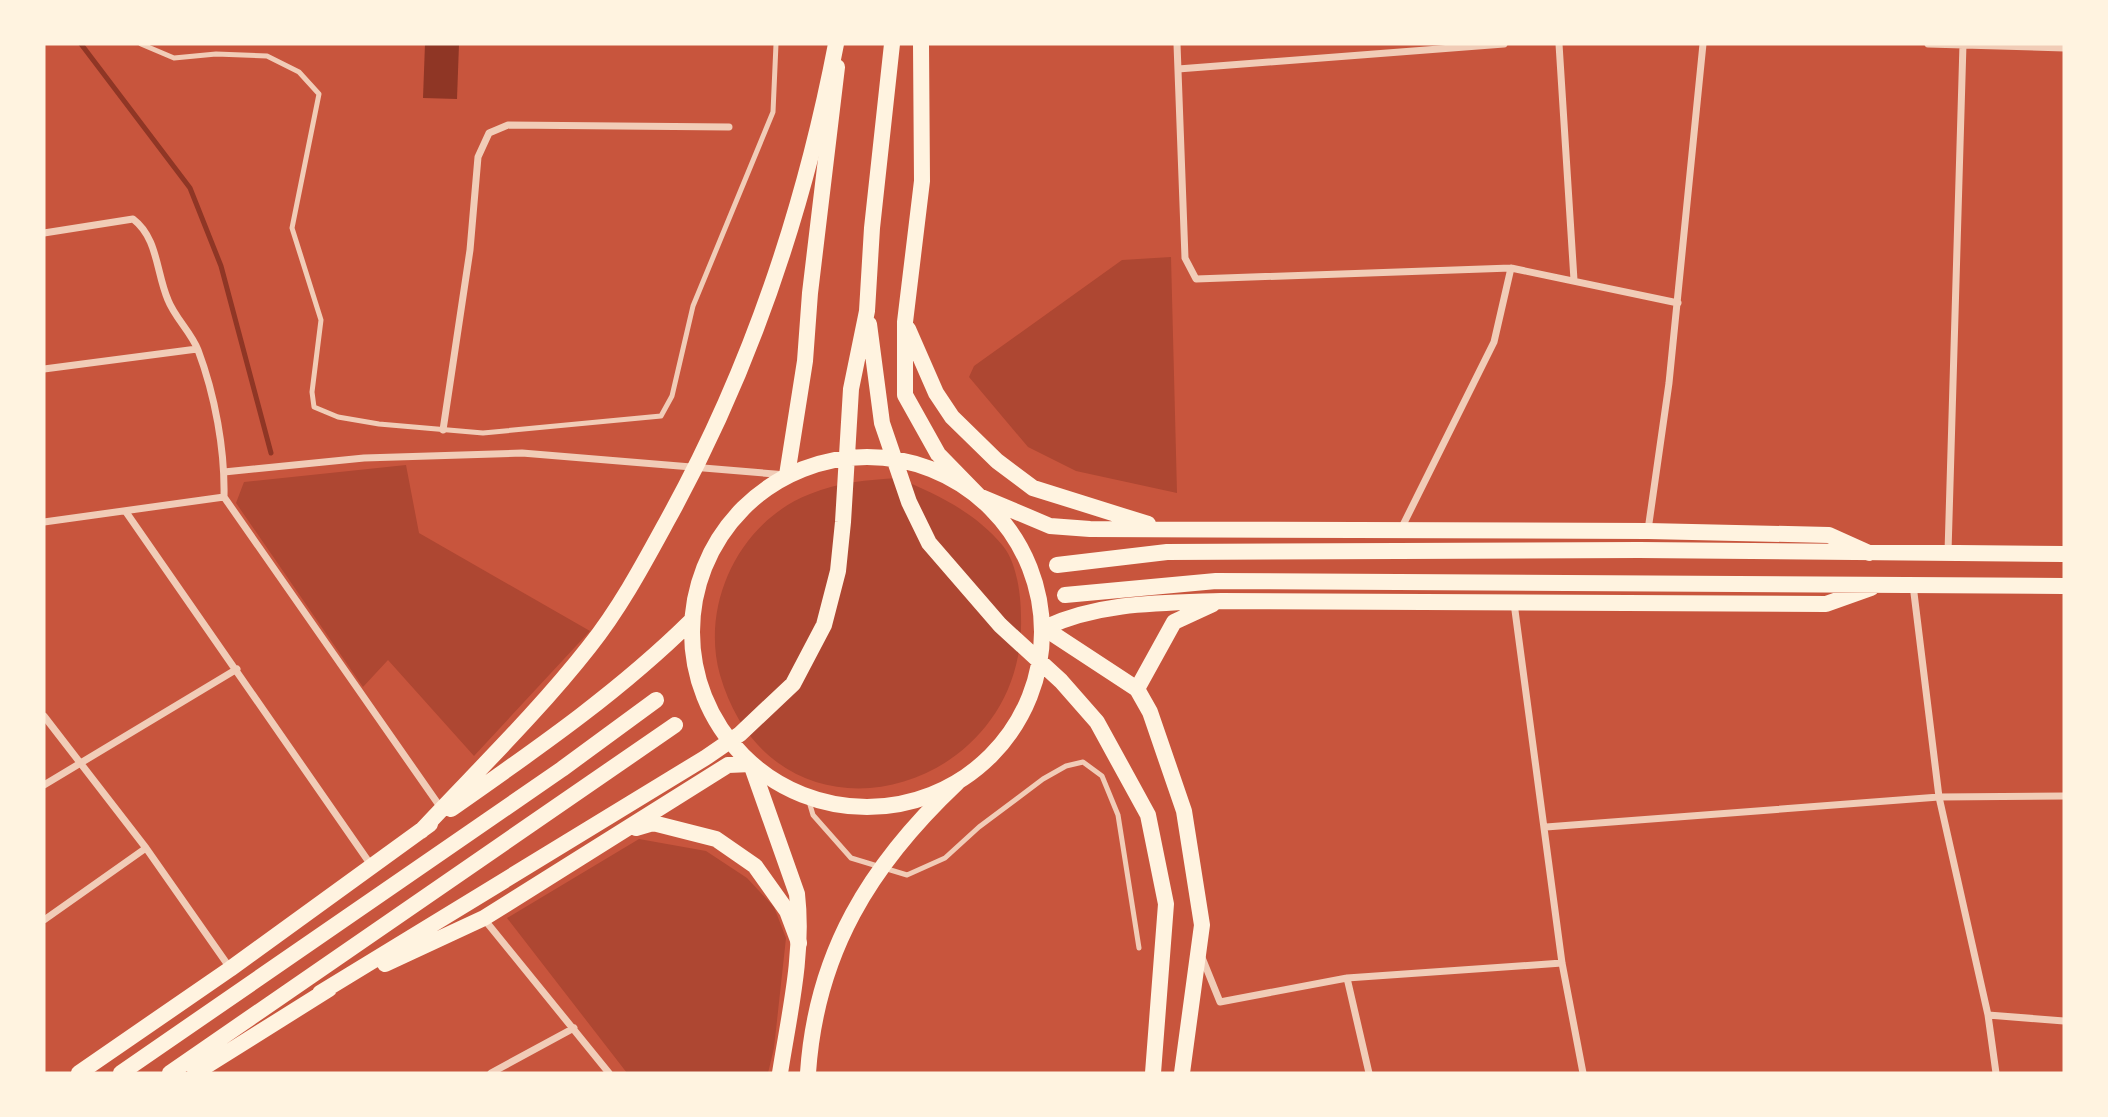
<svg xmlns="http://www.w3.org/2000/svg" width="2108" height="1117" font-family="Raleway,sans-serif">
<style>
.green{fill:#ae4732}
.water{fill:#8f3625}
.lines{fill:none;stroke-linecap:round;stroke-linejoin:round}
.stream{stroke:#8f3625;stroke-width:5}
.service{stroke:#f1ccb7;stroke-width:5}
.minor{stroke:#f1ccb7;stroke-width:7}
.primary{stroke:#fff3e0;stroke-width:16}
.trunk{stroke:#fff3e0;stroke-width:16}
</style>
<rect width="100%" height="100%" fill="#c8553d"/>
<path class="green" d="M 1171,257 L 1177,493 L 1076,471 L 1028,447 L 969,377 L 974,366 L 1122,260 Z
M 406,465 L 419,533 L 590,631 L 474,756 L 388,660 L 363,687 L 236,503 L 244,482 Z
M 898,478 C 938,495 975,512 1003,546 C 1017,563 1021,596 1021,617 C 1027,796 775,865 720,675 C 700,604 740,521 810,494 C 839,482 867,480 898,478 Z
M 639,839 L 706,851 L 747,878 L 774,907 L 786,938 L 774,1048 L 768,1073 L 627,1073 L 507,918 Z"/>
<path class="water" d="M 425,44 L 459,44 L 457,99 L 423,98 Z"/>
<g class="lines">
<path class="stream" d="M 81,44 L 190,188 L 221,266 L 271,453"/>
<path class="service" d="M 141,44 L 174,58 L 216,54 L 267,56 L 299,72 L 319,94 L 292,228 L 321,320 L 312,392 L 314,407 L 338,417 L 379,424 L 483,433 L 661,416 L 672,396 L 693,306 L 773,112 L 776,44
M 808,798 L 813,815 L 851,858 L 907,875 L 945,858 L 979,827 L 1043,779 L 1066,766 L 1083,762 L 1102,776 L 1118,815 L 1139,948"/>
<path class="minor" d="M 1177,44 L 1185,258 L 1196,279 L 1511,268 L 1678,303
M 1559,44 L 1574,280
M 1928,44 L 2064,48
M 1178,69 L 1504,44
M 44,233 L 133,219 C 158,238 156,272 168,300 C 175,318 191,332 198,350 C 215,395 225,450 224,497 L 441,808
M 44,369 L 197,349
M 443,430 L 470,250 L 478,157 L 489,133 L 508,125 L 729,127
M 224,472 L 364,458 L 522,453 L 787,475
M 126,512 L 371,865
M 44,522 L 224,497
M 1401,529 L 1494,342 L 1511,268
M 1648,530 L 1669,383 L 1703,44
M 1948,552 L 1963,44
M 1913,585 L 1939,797 L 1988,1015 L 1996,1073
M 1514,603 L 1562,963 L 1583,1073
M 44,716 L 146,848 L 230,968
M 44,785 L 237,669
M 1546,827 L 1939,797 L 2064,796
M 484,919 L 609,1073
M 44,920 L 146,848
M 1201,955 L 1220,1002 L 1347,978 L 1562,963
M 1347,978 L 1369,1073
M 1988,1015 L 2064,1021
M 491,1073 L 574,1028"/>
<path class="primary" d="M 787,475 L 805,361 L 810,293 L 837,67
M 1044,628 L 1137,689 L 1150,712 L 1184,811 L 1202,925 L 1182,1073
M 751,764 L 797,894 C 804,954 789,1015 780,1073
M 808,1073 C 816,953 870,865 957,783"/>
<path class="trunk" d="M 921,44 L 922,181 L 905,322 L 905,395 L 938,454 L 979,496 L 1050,526 L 1090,529 L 1648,531 L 1829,535 L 1869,553
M 869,324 L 882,423 L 909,502 L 929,543 L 1000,625 L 1061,681 L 1097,722 L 1148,815 L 1166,904 L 1153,1073
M 908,329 L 936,393 L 952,417 L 997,461 L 1033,488 L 1148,524
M692 632a175 175 0 1 1 350 0a175 175 0 1 1-350 0Z
M 1057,565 L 1167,552 L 1639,550 L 2064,554
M 1065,595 L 1216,581 L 2064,586
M 1044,628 C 1100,602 1159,603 1221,601 L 1826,604 L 1871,588
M 1137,689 L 1174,622 L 1213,604
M 451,809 C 535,750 618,693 691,621
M 636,828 L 653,823 L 716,839 L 755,866 L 787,911 L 799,943
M 421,831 C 477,771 538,712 589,647 C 620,608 643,565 667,521 C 749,373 804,210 836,44
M 385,964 L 484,918 L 728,765 L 751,764
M 320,993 L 705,758 L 740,734 L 793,684 L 824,625 L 838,571 L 843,522 L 851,389 L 867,311 L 872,228 L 892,44
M 79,1073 L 230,969 L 430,824
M 121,1073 L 562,769 L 656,700
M 170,1073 L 675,725
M 195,1073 L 329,989"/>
</g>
<rect width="2108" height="1117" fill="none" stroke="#fff3e0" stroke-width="91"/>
</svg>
